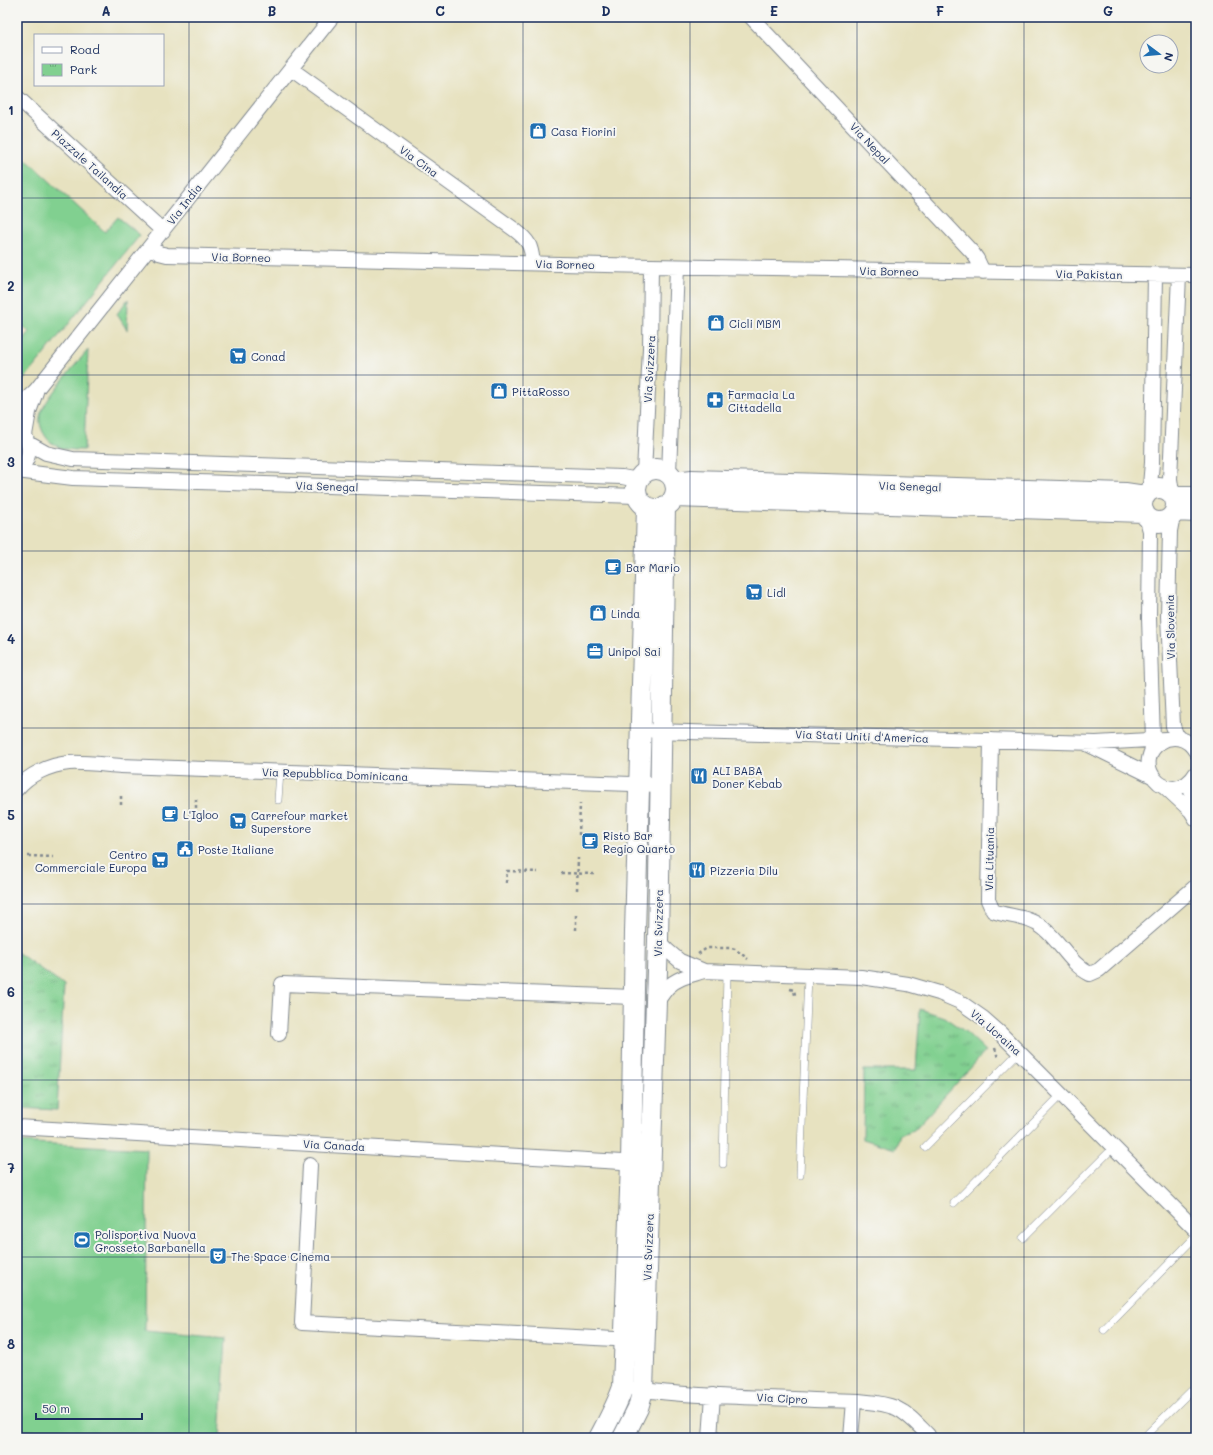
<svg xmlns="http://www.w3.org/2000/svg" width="1213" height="1455" font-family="Mali,sans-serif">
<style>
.green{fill:#81d090;stroke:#4e8077}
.park{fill:url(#park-tufts);stroke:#4e8077}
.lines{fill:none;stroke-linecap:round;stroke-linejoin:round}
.lane-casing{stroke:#81888f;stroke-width:8}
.street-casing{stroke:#81888f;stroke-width:16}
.secondary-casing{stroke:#81888f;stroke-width:22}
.path{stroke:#81888f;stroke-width:2.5;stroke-dasharray:3 3;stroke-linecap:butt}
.lane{stroke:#fff;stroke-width:7}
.street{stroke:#fff;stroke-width:14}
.secondary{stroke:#fff;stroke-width:20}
.grid{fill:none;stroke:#1b2f5e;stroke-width:1;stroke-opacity:0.55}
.labels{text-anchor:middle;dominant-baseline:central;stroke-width:4;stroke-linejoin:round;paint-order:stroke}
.poi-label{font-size:11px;fill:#1b2f5e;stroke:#f6f6f2;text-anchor:start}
.street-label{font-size:11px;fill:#1b2f5e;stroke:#f6f6f2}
.neatline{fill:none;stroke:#1b2f5e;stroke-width:1.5}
.grid-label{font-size:13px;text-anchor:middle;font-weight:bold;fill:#1b2f5e}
</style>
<defs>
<pattern id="park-tufts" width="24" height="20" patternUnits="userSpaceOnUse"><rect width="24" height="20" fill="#81d090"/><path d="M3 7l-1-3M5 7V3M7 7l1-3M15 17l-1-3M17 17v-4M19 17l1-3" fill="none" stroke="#69a979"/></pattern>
</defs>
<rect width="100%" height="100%" fill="#f6f6f2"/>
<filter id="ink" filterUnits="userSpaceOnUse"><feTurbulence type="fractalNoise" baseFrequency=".025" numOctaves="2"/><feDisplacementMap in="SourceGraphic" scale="8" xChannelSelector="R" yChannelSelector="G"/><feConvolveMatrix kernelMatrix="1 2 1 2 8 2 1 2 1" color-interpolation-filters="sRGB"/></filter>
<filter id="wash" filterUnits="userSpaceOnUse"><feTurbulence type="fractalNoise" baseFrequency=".012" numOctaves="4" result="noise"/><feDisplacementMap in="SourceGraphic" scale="16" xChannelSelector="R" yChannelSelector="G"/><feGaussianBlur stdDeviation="0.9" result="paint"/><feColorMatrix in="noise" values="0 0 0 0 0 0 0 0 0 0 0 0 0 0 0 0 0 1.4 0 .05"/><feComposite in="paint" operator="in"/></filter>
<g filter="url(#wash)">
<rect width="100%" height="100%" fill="#e7e2c0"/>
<path class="green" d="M 17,151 L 105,232 L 118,217 L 140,235 L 17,388 L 17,350 L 29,332 L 17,320 Z
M 128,299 L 127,330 L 117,314 Z
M 88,350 L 84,450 C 68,450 56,450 46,437 C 42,431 39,424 40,417 C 41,403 77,363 88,350 Z
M 17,1142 L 147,1149 L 145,1331 L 226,1338 L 220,1438 L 88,1438 L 17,1429 Z"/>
<path class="park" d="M 17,952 L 64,986 L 57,1110 L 17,1108 Z
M 920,1009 L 944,1017 L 967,1033 L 986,1051 L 914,1130 L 900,1134 L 895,1149 L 863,1139 L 864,1070 L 916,1070 Z"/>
</g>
<g filter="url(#ink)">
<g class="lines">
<g class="lane-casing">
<path id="lane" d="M 278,800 L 280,772
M 925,1147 L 1019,1052
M 723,1164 L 727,973
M 800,1175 L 808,976
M 954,1203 L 1062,1094
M 1023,1238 L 1114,1147
M 1104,1330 L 1196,1236
M 1148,1433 L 1196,1386"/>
</g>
<g class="street-casing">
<path id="street" d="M 751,17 L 972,252 L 977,259 L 983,272
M 291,69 L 515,230 C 529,241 531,245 533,263
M 17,97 L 163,231
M 150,247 L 159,253 L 167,255 L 651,266 L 1196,275
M 17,408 L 36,390 L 332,17
M 17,431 L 25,435 C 31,450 30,461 17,471
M 25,435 L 29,412 L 36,392
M 28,443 L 46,453 L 73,459 L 622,477 L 638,480
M 17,471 L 73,478 L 637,496
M 644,473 L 650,348 L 651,266
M 669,473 L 677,267
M 1148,492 L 1150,485 L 1152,463 L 1155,275
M 1172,493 L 1170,479 L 1179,275
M 1173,515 L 1170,531 L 1168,616 L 1173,726 L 1176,734 L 1180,738
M 1146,516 L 1150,531 L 1149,618 L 1153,740 L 1151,753
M 653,731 L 1096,743 L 1166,739
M 991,740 L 988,900 L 993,911 C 1009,917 1029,916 1043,928 C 1060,941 1070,964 1090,974 L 1099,970 L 1196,886
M 1087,744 L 1152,776
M 1196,752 C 1177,719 1132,751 1155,779 C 1159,784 1166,788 1174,788 C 1184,787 1191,782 1196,773
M 1193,779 L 1191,791 L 1196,813
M 1164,786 L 1191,811 L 1196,819
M 17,789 C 29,774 50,765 69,763 C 84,762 106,765 121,766 L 660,785
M 658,941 L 667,950 L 680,961 L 704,971 L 861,977 L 908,984 L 939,993 L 960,1002 L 983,1018 L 1000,1033 L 1196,1230
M 656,1003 C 660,998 664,991 668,987 C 678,977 692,975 704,971
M 279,1034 L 282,984 L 634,997
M 17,1127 L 639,1163
M 310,1165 L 302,1323 L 634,1340
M 635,1389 C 694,1397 754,1397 814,1400 C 838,1401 874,1399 896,1408 C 909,1414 918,1425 928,1435 L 929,1438
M 710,1438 L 713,1395
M 851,1438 L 854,1401"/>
</g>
<g class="secondary-casing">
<path id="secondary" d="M636 489a20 20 0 1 1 40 0a20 20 0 1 1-40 0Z
M 675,482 L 692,480 L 1125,493 L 1145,496
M1142 505a17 17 0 1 1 34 0a17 17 0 1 1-34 0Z
M 674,497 L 1144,512
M 1174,497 L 1196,497
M 1175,511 L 1196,512
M 599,1438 C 608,1421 617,1405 623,1387 L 631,1163 L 635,932 L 647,507
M 623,1438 L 638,1408 L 643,1390 L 658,941 L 665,506"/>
</g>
<path class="path" d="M 121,805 L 121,793
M 196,808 L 196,796
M 579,835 L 580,803
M 28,856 L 53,857
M 561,873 L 594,874
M 506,883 L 507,871 L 538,872
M 577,890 L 578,858
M 576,930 L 576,914
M 698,954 L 707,948 L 731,948 L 735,949 L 748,959
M 790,989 L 794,990 L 795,995
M 995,1048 L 998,1058"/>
<use href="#lane" class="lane"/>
<use href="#street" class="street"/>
<use href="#secondary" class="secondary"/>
</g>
</g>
<path class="grid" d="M 189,17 L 189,1438M 356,17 L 356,1438M 523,17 L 523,1438M 690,17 L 690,1438M 857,17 L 857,1438M 1024,17 L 1024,1438M 17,198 L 1196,198M 17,375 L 1196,375M 17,551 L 1196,551M 17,728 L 1196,728M 17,904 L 1196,904M 17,1080 L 1196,1080M 17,1257 L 1196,1257"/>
<defs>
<g id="shop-square" transform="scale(0.9)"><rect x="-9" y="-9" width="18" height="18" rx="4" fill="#1f6fb2" stroke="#f6f6f2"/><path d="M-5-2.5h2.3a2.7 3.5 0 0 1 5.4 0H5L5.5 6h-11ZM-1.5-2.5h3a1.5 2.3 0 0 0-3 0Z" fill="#fff"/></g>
<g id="supermarket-square" transform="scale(0.9)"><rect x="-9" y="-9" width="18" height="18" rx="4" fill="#1f6fb2" stroke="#f6f6f2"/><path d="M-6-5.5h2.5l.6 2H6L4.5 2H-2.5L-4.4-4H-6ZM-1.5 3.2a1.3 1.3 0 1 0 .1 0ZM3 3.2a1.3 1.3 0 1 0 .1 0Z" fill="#fff"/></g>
<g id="pharmacy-square" transform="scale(0.9)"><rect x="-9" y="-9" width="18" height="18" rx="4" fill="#1f6fb2" stroke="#f6f6f2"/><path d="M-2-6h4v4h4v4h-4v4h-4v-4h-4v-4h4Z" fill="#fff"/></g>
<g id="cafe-square" transform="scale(0.9)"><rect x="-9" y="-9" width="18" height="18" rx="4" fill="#1f6fb2" stroke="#f6f6f2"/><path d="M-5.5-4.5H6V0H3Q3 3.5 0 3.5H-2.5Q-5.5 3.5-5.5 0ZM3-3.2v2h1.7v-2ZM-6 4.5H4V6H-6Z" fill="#fff"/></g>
<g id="office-square" transform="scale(0.9)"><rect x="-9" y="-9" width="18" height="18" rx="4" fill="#1f6fb2" stroke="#f6f6f2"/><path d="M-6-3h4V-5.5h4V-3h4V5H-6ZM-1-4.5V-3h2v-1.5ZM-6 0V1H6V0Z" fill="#fff"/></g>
<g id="restaurant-square" transform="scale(0.9)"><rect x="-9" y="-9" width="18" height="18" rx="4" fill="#1f6fb2" stroke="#f6f6f2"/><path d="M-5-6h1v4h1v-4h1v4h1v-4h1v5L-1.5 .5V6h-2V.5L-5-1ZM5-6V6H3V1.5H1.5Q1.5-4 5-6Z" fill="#fff"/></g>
<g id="civic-square" transform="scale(0.9)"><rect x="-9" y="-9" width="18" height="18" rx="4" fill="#1f6fb2" stroke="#f6f6f2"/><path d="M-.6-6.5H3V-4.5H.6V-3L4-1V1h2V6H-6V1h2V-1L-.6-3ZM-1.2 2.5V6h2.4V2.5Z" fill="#fff"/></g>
<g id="stadium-square" transform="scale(0.9)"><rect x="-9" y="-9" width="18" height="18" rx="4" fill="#1f6fb2" stroke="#f6f6f2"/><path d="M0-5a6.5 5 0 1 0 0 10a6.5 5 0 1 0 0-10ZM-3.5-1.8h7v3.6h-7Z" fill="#fff"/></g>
<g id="theatre-square" transform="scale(0.9)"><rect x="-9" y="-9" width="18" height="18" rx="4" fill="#1f6fb2" stroke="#f6f6f2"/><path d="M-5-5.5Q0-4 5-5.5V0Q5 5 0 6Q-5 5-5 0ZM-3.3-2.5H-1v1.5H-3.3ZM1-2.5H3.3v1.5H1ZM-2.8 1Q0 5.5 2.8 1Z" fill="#fff"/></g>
</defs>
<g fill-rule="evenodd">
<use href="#shop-square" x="538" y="131"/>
<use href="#shop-square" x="716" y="323"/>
<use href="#supermarket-square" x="238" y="356"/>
<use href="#shop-square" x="499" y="391"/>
<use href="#pharmacy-square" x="715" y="400"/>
<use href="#cafe-square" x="613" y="567"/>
<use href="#supermarket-square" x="754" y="592"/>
<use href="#shop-square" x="598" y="613"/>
<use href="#office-square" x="595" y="651"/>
<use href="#restaurant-square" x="699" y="776"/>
<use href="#cafe-square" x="170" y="814"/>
<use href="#supermarket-square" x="238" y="821"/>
<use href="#cafe-square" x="590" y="841"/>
<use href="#civic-square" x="185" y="849"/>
<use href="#supermarket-square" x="160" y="860"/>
<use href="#restaurant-square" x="697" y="870"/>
<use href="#stadium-square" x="82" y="1240"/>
<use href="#theatre-square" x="218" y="1256"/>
</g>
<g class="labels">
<g class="poi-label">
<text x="551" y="131">Casa Fiorini</text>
<text x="729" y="323">Cicli MBM</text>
<text x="251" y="356">Conad</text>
<text x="512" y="391">PittaRosso</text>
<text x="728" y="394">Farmacia La<tspan x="728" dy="13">Cittadella</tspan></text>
<text x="626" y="567">Bar Mario</text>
<text x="767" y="592">Lidl</text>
<text x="611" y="613">Linda</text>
<text x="608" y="651">Unipol Sai</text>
<text x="712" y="770">ALI BABA<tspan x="712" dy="13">Doner Kebab</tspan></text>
<text x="183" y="814">L'Igloo</text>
<text x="251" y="815">Carrefour market<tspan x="251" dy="13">Superstore</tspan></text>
<text x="603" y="835">Risto Bar<tspan x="603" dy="13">Regio Quarto</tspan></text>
<text x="198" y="849">Poste Italiane</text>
<text x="147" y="854" text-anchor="end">Centro<tspan x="147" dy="13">Commerciale Europa</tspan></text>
<text x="710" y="870">Pizzeria Dilu</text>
<text x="95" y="1234">Polisportiva Nuova<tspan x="95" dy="13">Grosseto Barbanella</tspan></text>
<text x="231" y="1256">The Space Cinema</text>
</g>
<g class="street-label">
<text transform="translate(870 143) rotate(47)">Via Nepal</text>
<text transform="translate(419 161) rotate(36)">Via Cina</text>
<text transform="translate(90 164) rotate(42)">Piazzale Tailandia</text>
<text transform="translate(184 204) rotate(-52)">Via India</text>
<text transform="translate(241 257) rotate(1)">Via Borneo</text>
<text transform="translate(565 264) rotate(1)">Via Borneo</text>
<text transform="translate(889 271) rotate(1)">Via Borneo</text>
<text transform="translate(1089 274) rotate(1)">Via Pakistan</text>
<text transform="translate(649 369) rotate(-87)">Via Svizzera</text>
<text transform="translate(327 486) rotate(2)">Via Senegal</text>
<text transform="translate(910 486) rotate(2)">Via Senegal</text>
<text transform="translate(1170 627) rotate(-91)">Via Slovenia</text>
<text transform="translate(862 736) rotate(2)">Via Stati Uniti d'America</text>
<text transform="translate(335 774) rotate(2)">Via Repubblica Dominicana</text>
<text transform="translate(989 859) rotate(-89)">Via Lituania</text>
<text transform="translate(658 923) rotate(-89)">Via Svizzera</text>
<text transform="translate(996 1032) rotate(41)">Via Ucraina</text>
<text transform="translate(334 1145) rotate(3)">Via Canada</text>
<text transform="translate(648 1247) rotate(-88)">Via Svizzera</text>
<text transform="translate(782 1398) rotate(3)">Via Cipro</text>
</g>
</g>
<rect width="1213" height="1455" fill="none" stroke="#f6f6f2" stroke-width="44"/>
<rect x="34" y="34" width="130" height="52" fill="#f6f6f2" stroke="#9ea6b7"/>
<rect x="42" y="47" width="20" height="6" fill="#ffffff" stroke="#9ea6b7"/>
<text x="70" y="54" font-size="12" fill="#1b2f5e">Road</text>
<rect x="42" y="64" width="20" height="12" fill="url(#park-tufts)" stroke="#9ea6b7"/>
<text x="70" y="74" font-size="12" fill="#1b2f5e">Park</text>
<g transform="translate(1159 54) rotate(106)"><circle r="19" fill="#f6f6f2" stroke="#9ea6b7"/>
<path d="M0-3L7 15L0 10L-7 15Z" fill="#1f6fb2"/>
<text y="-6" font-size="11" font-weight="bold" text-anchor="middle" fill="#1b2f5e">N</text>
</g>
<path d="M36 1413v6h106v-6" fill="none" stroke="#1b2f5e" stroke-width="2"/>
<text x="42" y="1413" font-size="12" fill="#1b2f5e" stroke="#f6f6f2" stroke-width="3" paint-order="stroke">50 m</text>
<rect x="22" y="22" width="1169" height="1411" class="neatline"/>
<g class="grid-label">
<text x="106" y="16">A</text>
<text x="272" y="16">B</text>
<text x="440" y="16">C</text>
<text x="606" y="16">D</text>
<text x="774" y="16">E</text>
<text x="940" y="16">F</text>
<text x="1108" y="16">G</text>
<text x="11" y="115">1</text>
<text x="11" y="291">2</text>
<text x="11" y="467">3</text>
<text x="11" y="644">4</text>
<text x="11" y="820">5</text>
<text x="11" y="997">6</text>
<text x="11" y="1173">7</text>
<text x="11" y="1349">8</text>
</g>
</svg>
